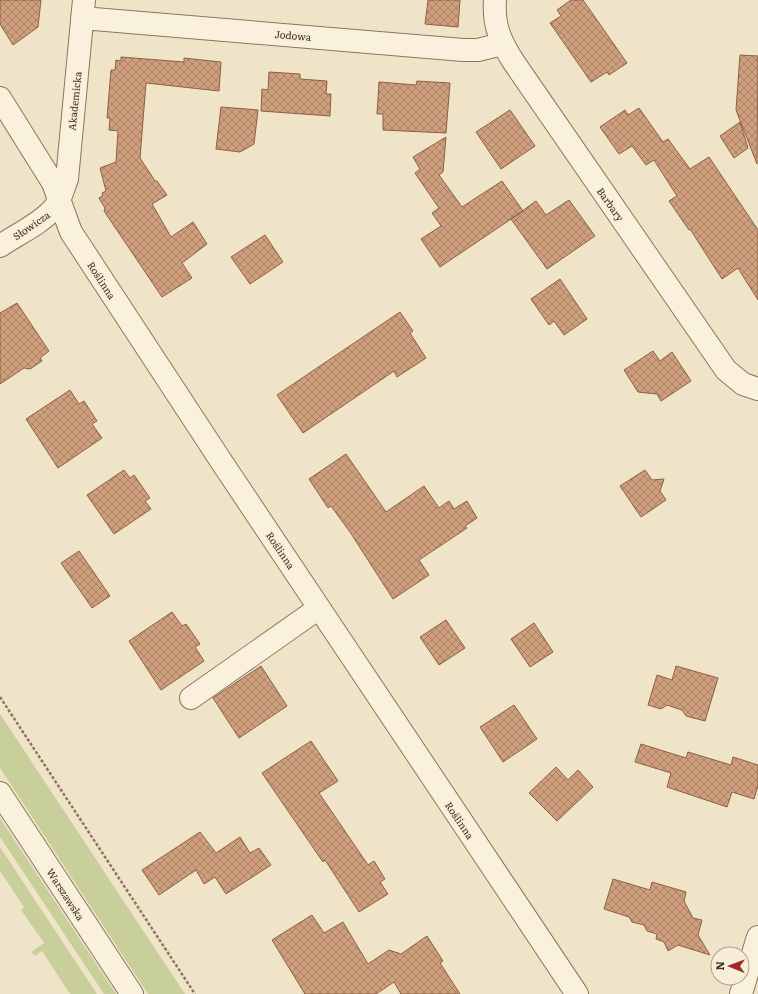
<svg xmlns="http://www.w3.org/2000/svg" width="758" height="994" font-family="Literata,serif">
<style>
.green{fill:#c9cf9b}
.building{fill:url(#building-cross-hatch);stroke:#8d5f41}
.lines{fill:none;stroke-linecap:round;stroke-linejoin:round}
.minor-casing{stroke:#8d765c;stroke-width:24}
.path{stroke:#8d765c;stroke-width:2.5;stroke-dasharray:3 2;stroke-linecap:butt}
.minor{stroke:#faf1dc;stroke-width:22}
.labels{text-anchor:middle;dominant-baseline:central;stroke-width:4;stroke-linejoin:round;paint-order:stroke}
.street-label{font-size:10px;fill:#3d2e20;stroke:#f7eed8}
</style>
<defs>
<pattern id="building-cross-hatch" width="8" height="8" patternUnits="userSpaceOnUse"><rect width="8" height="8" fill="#cf9f7d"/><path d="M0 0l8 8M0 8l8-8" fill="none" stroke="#a98266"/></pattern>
</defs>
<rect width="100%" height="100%" fill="#f0e4c8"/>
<path class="green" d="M 0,714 L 185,994 L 148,994 L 0,768 Z
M 0,818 L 116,994 L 104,994 L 0,837 Z
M 0,847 L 97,994 L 70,994 L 42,951 L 35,956 L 31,952 L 44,943 L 21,910 L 24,907 L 0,871 Z"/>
<path class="building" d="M 0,0 L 41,0 L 38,27 L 13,45 L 0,24 Z
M 428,0 L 460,0 L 458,27 L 425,24 Z
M 571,0 L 583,0 L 627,63 L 609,75 L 607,72 L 591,82 L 550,23 L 561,16 L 557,10 Z
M 740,55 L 758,56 L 757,164 L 736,110 Z
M 121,57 L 184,62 L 184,58 L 221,62 L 219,91 L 146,83 L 140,158 L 155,181 L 157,181 L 167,195 L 152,204 L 171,237 L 193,222 L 207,244 L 182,263 L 192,278 L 162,297 L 104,211 L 105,208 L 99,198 L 103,195 L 102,193 L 106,191 L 100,168 L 116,162 L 118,131 L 109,130 L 110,118 L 107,118 L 111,70 L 115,70 L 116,60 L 121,61 Z
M 269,72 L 300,74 L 300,79 L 327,81 L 326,94 L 331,94 L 330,116 L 261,111 L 262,89 L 268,90 Z
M 417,81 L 450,83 L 446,133 L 383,130 L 383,114 L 377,114 L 379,82 L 416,85 Z
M 221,107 L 258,110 L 254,144 L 240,152 L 216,149 Z
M 639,108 L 663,142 L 668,139 L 690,169 L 709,157 L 758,230 L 758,300 L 738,268 L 722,279 L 690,229 L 689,230 L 669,201 L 677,196 L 654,160 L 646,165 L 632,146 L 619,154 L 600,127 L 625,110 L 628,115 Z
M 510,110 L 535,146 L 501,169 L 476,132 Z
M 740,122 L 748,148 L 734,158 L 720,136 Z
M 446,137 L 443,172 L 439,175 L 462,207 L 502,181 L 523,211 L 440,267 L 421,239 L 441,226 L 432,213 L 439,208 L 415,173 L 420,169 L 413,157 Z
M 569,200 L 595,236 L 547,269 L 511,219 L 536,201 L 546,215 Z
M 265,235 L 283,262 L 250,284 L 231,257 Z
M 560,279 L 587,319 L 564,335 L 554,321 L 549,325 L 531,299 Z
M 17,303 L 49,351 L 40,358 L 42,361 L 30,369 L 24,368 L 0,384 L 0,313 Z
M 400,312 L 413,331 L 410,333 L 426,358 L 397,377 L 394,371 L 303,433 L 277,395 Z
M 653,351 L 660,361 L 672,352 L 691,381 L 661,401 L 657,394 L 638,392 L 624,370 Z
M 70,390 L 79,404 L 84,401 L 97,421 L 92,424 L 102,438 L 58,468 L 26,419 Z
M 346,454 L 386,512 L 424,486 L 439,508 L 449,501 L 454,509 L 467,501 L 477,518 L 465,526 L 467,528 L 419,560 L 429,575 L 393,599 L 350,532 L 331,506 L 328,508 L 309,479 Z
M 124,470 L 130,478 L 134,475 L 150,498 L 145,501 L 151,509 L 114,534 L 87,495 Z
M 645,470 L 652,480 L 664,479 L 660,491 L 666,500 L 641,517 L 620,486 Z
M 79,551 L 110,596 L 92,608 L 61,563 Z
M 172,612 L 182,626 L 186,624 L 200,644 L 195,647 L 204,661 L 161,690 L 129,641 Z
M 446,620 L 465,648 L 439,665 L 420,637 Z
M 534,623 L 553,652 L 530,667 L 511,639 Z
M 261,666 L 287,706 L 239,738 L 213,698 Z
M 676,666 L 718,678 L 705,721 L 686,716 L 682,710 L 667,705 L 661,709 L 648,705 L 657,675 L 672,680 Z
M 514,705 L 537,739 L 503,762 L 480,727 Z
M 311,741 L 338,781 L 319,793 L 368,865 L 374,861 L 385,879 L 380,882 L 388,894 L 359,912 L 325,860 L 323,862 L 262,773 Z
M 641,744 L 686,758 L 688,752 L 731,765 L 733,757 L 758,765 L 758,786 L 754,799 L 732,792 L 727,807 L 667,787 L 671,773 L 635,762 Z
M 556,767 L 568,780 L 578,770 L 593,787 L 557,821 L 529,793 Z
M 200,832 L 216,853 L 240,837 L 250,853 L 259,848 L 271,865 L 226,894 L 215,877 L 204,884 L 196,870 L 159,895 L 142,870 Z
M 613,879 L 650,890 L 652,882 L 686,892 L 684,901 L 693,918 L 702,920 L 698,935 L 710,955 L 678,945 L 668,951 L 664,942 L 656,939 L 657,934 L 647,931 L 644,925 L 632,922 L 629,917 L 604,909 Z
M 312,915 L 324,933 L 343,922 L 368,964 L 389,950 L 401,954 L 427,936 L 443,961 L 440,963 L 460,994 L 401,994 L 394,982 L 376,994 L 305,994 L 272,940 Z"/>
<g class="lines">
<g class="minor-casing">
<path id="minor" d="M 495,0 C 493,26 501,43 515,64 L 726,370 L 743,384 L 758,389
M 82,18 L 463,50 L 478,50 L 502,44
M 0,98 L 53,183 L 71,232 L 223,464 L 577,994
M 0,246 C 16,235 42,223 54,208 C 61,200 63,189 67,179 L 84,0
M 191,698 L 319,608
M 0,793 L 132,994
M 741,994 L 758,937"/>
</g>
<path class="path" d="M 0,697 L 195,994"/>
<use href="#minor" class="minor"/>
</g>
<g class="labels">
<g class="street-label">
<text transform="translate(293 35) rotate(5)">Jodowa</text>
<text transform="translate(74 101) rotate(-84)">Akademicka</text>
<text transform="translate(611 204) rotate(55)">Barbary</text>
<text transform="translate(31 225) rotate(-35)">Słowicza</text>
<text transform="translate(102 280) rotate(57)">Roślinna</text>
<text transform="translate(281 550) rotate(56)">Roślinna</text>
<text transform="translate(460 820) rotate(56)">Roślinna</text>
<text transform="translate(66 894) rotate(57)">Warszawska</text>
</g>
</g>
<g transform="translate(730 966) rotate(271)"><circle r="19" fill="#f7eed8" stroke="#ada18e"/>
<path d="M0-3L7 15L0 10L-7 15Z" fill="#9e2a2b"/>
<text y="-6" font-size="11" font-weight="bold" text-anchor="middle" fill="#3d2e20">N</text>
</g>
</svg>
